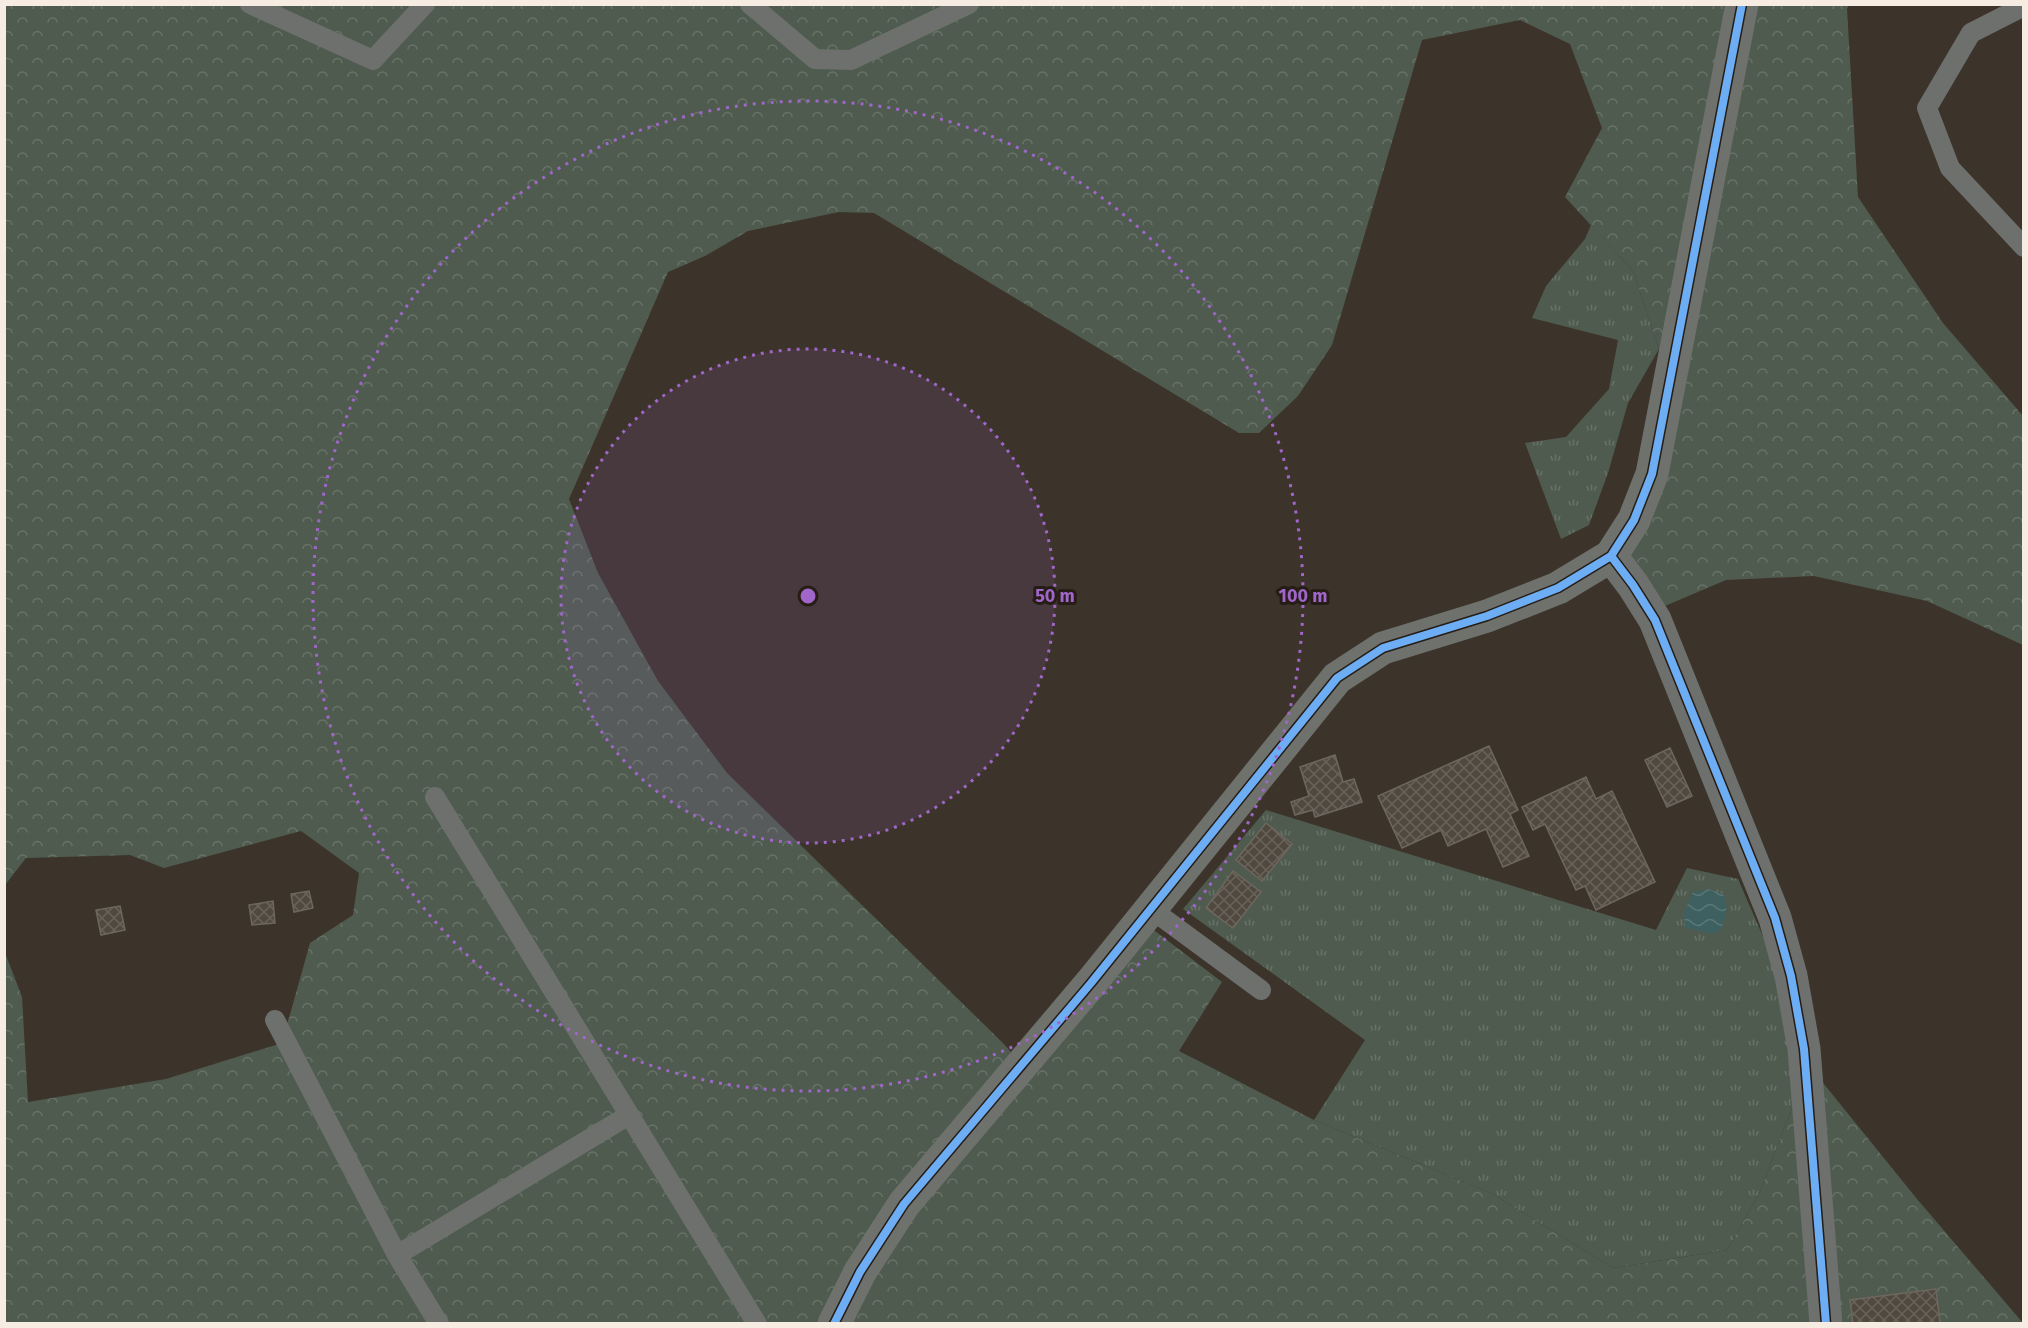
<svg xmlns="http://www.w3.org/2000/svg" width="2028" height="1328" font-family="'Fira Sans',sans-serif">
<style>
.grass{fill:url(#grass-tufts)}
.forest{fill:url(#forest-crowns)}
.water{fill:url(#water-waves)}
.building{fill:url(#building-cross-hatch);stroke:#6e675f;stroke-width:1.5}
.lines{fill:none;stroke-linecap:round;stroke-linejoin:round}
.lane{stroke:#6d706c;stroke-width:20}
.street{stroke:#6d706c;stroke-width:33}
.secondary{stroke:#6f716d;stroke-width:33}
.cycleway-casing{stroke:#251d16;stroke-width:11}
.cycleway{stroke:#6dadf4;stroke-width:8}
.ring{fill:none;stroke:#a066c9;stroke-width:3;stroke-dasharray:3 6}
.centre{fill:#a066c9;stroke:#251d16;stroke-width:3}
.ring-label{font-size:18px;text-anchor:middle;font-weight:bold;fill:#a066c9;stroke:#251d16;stroke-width:6;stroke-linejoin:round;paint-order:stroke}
</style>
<defs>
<pattern id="grass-tufts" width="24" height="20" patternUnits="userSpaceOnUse" patternTransform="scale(1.5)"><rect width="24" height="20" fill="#4e5b4e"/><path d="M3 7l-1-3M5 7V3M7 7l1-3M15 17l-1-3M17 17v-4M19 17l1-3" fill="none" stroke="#687367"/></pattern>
<pattern id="forest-crowns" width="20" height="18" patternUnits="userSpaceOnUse" patternTransform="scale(1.5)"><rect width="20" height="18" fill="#4e5b4e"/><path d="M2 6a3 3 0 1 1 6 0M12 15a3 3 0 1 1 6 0" fill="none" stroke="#687367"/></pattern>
<pattern id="water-waves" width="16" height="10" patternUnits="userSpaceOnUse" patternTransform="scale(1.5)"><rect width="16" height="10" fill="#3e6061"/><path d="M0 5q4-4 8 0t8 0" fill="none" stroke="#5b7777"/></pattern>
<pattern id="building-cross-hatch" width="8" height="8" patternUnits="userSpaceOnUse" patternTransform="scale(1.5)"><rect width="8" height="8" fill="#504940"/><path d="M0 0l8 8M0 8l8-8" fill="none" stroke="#6a635b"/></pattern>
</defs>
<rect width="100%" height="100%" fill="#3c342b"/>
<path class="grass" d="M 1591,225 L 1633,271 L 1659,349 L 1628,403 L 1608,473 L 1589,525 L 1561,539 L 1525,443 L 1566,437 L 1609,389 L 1618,340 L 1532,318 L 1546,286 L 1585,239 Z
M 1266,810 L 1656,930 L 1687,868 L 1738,879 L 1768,948 L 1794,1047 L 1792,1108 L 1759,1194 L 1727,1250 L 1613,1268 L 1491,1193 L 1314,1120 L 1365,1040 L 1183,909 Z"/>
<path class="forest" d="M 5,5 L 1849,5 L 1847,9 L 1858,197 L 1943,323 L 2023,416 L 2023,645 L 1927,601 L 1814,576 L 1726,580 L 1665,606 L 1629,553 L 1679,385 L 1659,349 L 1633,271 L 1565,197 L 1602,128 L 1570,44 L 1520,20 L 1422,40 L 1332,345 L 1298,396 L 1259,433 L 1239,433 L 874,213 L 839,212 L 748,231 L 705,256 L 668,272 L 569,499 L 598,573 L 658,681 L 727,773 L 1003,1043 L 1030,1074 L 1151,928 L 1222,982 L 1179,1051 L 1314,1120 L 1491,1193 L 1613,1268 L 1727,1250 L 1759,1194 L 1792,1108 L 1794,1047 L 1917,1199 L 2023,1323 L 5,1323 L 4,950 L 22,997 L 28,1102 L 166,1079 L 282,1043 L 310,943 L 353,915 L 359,873 L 301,831 L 164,868 L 130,855 L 26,858 L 5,885 Z"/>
<path class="water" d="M 1708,889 L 1723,894 C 1729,906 1726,918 1721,929 L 1712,934 L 1685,927 L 1684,914 L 1692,893 Z"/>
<path class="building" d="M 1489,746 L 1518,810 L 1510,814 L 1529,856 L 1503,867 L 1486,829 L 1448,846 L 1441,830 L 1402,848 L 1378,796 Z
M 1670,748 L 1692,796 L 1667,807 L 1645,760 Z
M 1335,755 L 1343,782 L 1354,779 L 1362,802 L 1315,817 L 1313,810 L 1295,815 L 1291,802 L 1309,796 L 1300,767 Z
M 1586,777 L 1596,799 L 1612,791 L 1655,882 L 1596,910 L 1585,886 L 1576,890 L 1545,824 L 1533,830 L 1522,807 Z
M 1266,823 L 1292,844 L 1262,881 L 1236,860 Z
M 1233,871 L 1261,892 L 1233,928 L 1206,908 Z
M 309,891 L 313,908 L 294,912 L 291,894 Z
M 273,901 L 275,923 L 252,925 L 249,905 Z
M 120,906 L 125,930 L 101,935 L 96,910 Z
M 1936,1289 L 1940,1324 L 1853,1324 L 1850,1300 Z"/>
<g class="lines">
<path class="lane" d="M 250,4 L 373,60 L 425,4
M 750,4 L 815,59 L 851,60 L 969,4
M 2024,6 L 1971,33 L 1927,108 L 1950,168 L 2024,247
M 435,797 L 757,1324
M 1151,909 L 1261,990
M 275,1020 L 397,1255 L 439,1324
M 397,1255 L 629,1115"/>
<path class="street" d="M 1611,556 L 1633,585 L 1655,620 L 1775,918 L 1791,976 L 1804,1049 L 1826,1324"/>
<path class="secondary" d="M 834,1324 L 860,1272 L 904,1204 L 1091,983 L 1337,678 L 1383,648 L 1487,616 L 1558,588 L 1611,556 L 1634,520 L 1652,474 L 1742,4"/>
<g class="cycleway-casing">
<path id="cycleway" d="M 1611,556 L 1633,585 L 1655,620 L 1775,918 L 1791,976 L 1804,1049 L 1826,1324
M 834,1324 L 860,1272 L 904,1204 L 1091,983 L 1337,678 L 1383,648 L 1487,616 L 1558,588 L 1611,556 L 1634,520 L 1652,474 L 1742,4"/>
</g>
<use href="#cycleway" class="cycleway"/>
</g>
<circle cx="808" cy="596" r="247" fill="#a066c9" fill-opacity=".12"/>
<g class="ring">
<circle cx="808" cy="596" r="247"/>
<circle cx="808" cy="596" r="495"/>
</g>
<circle cx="808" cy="596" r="9" class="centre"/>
<g class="ring-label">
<text x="1055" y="602">50 m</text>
<text x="1303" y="602">100 m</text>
</g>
<rect width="2028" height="1328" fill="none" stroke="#f7ece1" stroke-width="12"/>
</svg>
